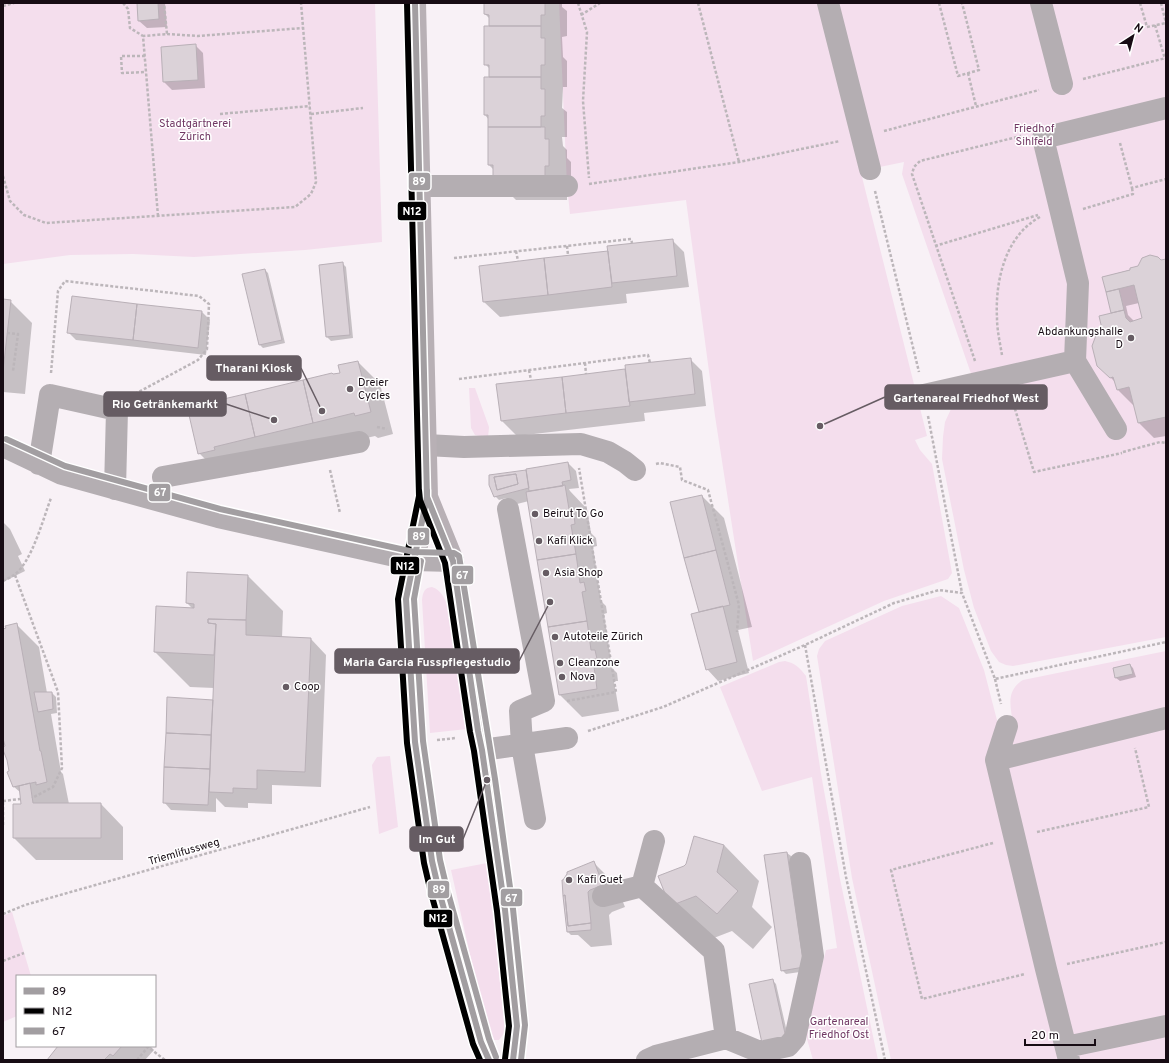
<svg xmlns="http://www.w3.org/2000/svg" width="1169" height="1063" font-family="Overpass,sans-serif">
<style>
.green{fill:#f4deed}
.shadow{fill:#0003;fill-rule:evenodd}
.building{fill:#dbd2d8;stroke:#b9b0b7;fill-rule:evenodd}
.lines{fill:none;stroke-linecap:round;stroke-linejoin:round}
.path{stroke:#bcb6ba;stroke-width:2.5;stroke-dasharray:3 2;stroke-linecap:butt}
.minor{stroke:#b4aeb2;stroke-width:22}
.major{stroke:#b8b0b5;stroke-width:22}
.bus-1-casing{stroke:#fff;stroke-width:9}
.bus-2-casing{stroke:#fff;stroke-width:9}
.bus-3-casing{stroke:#fff;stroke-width:9}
.bus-1{stroke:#a29ea1;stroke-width:6}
.bus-2{stroke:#000;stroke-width:6}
.bus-3{stroke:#a29ea1;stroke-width:6}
.poi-dot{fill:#665c63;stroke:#fff;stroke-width:1.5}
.labels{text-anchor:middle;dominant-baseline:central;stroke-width:3;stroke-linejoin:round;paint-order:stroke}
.park-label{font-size:11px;fill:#713864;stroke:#fff}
.poi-label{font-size:11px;fill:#170c14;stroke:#fff;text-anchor:start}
.street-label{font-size:11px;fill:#170c14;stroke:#fff}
.leader{fill:none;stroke:#665c63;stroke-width:1.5}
.callout-dot{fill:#665c63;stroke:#fff;stroke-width:1.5}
.callout{fill:#665c63;stroke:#665c63;stroke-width:1.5}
.callout-label{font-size:12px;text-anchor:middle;font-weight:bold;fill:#fff}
.line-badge{stroke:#fff;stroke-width:1.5}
.badge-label{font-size:11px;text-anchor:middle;font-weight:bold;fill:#fff}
</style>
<rect width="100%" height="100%" fill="#f8f1f6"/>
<path class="green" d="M 3,3 L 375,3 L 382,242 L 305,250 L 194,257 L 133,254 L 70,255 L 3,264 Z
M 559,3 L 1166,3 L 1166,637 L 1013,666 L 1006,665 L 999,662 L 991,651 L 974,608 L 964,570 L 942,459 L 943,437 L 945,422 L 951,409 L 961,398 L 977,391 L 902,174 L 904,162 L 870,169 L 861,173 L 927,436 L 915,440 L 920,450 L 932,464 L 952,573 L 948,579 L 884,601 L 753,661 L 715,416 L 686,200 L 570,214 L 567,186 Z
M 469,388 L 475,388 L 489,427 L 488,438 L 475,435 L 471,428 Z
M 432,587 C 441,590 444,597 447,605 L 467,729 L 430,733 L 422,600 C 423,592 424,588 432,587 Z
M 941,596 L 959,608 L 984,670 L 999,728 L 1013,725 C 1011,707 1005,691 1023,680 L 1166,651 L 1166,1060 L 891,1060 L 852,878 L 817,656 L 819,649 L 825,641 L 902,606 Z
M 785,661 C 795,663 800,668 806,676 L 821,774 L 840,879 L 878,1060 L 813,1060 L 805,1032 L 826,950 L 837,948 L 812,777 L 762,791 L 720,687 L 779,662 Z
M 390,756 L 398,827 L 379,834 L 372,765 L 377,757 Z
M 487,863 L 492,904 L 505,1032 L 499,1040 L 493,1040 L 488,1035 L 451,870 Z
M 12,912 L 31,976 L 17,976 L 17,1016 L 3,1022 L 3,916 Z"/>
<path class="shadow" d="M 138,3 L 165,3 L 167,27 L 147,28 L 139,21 Z
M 485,3 L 562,3 L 562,7 L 567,11 L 567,36 L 562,37 L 563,57 L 567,61 L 567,87 L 563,87 L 562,108 L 567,112 L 567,137 L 562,137 L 563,146 L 567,150 L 567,158 L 571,162 L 571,188 L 567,188 L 567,200 L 516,200 L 494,178 L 494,170 L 489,165 L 489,120 L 485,115 L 485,78 L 490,78 L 490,69 L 485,64 L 490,19 L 485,14 Z
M 195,45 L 203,53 L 205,88 L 172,90 L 164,82 L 162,47 Z
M 672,240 L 684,252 L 689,287 L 626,294 L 627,303 L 500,317 L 484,302 L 609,251 Z
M 1166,260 L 1166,436 L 1154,438 L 1139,423 L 1134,404 L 1133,405 L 1117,389 L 1116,383 L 1098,365 L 1103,330 L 1113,314 L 1103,277 ZM 1139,303 L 1143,319 L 1134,321 L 1128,315 L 1126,306 Z
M 342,263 L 346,267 L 353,338 L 331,341 L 327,337 L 320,265 Z
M 265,270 L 268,273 L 285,343 L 263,348 L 260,345 Z
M 3,300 L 10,301 L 32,323 L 25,394 L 3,392 Z
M 202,312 L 210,320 L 206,355 L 76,340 L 68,332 Z
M 690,359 L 702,371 L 706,406 L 644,413 L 645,421 L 517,436 L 501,420 L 497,385 L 626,370 Z
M 358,362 L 380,384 L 393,434 L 378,438 L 375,436 L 236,469 L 222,476 L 199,453 L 206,398 L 212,405 L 341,374 Z
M 568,463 L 576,471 L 579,488 L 569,489 L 570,491 L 587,509 L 591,533 L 596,538 L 597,546 L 593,547 L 601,601 L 606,606 L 607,613 L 604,614 L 612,668 L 617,673 L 618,681 L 614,681 L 619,711 L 582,717 L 560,695 L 529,501 L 513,505 L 506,498 L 499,500 L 495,496 L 490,476 L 527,471 Z
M 702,496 L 724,518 L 752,627 L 738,630 L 749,673 L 718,681 L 707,669 Z
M 3,522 L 10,529 L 22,554 L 18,556 L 25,571 L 3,582 Z
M 248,576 L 283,611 L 282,638 L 311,639 L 326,655 L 321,787 L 272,785 L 272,804 L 248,803 L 248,808 L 225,807 L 216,798 L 216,812 L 171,810 L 164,802 L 213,701 L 214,688 L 190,687 L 155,652 L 193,609 L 187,603 Z
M 16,624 L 39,647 L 47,693 L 52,693 L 56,697 L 57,713 L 51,714 L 61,772 L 63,774 L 69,804 L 101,804 L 123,827 L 123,860 L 36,860 L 14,838 L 22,804 L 21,793 L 13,786 L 3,734 L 3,629 Z
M 1130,665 L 1133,668 L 1136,677 L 1120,681 L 1116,678 L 1114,669 Z
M 724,845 L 759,881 L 752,907 L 772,927 L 753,949 L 732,931 L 706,941 L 671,905 L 685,867 Z
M 787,853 L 791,856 L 807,971 L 786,974 L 782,970 Z
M 594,863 L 616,885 L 625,907 L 612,912 L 609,915 L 612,945 L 591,947 L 578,935 L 571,935 L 568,932 Z
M 772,980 L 776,984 L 789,1041 L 766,1046 Z
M 59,1046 L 150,1046 L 154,1050 L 145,1060 L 48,1060 Z"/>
<path class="building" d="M 137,3 L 158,3 L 159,19 L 138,21 Z
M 484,3 L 545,3 L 545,15 L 541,15 L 541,26 L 489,26 L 489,15 L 484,14 Z
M 484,26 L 541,26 L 541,38 L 545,38 L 545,65 L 541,65 L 541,77 L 489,77 L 489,65 L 484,65 Z
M 196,44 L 198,80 L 163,82 L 161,47 Z
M 484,77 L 541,77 L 541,89 L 545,89 L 545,116 L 541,116 L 541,127 L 488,127 L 488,115 L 484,115 Z
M 488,127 L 545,127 L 545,139 L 549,139 L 549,166 L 545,166 L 545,179 L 493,178 L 493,165 L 488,165 Z
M 673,239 L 677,276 L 612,283 L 607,246 Z
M 608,251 L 612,287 L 548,295 L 544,258 Z
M 1150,255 L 1158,257 L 1161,260 L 1166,259 L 1166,417 L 1138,423 L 1129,387 L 1117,390 L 1113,377 L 1110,378 L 1097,366 L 1092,346 L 1098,330 L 1102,329 L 1099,316 L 1124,310 L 1126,318 L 1130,322 L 1142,318 L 1134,285 L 1106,292 L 1102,277 L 1130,270 L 1130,268 L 1138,266 L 1142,258 Z
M 544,258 L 548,295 L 483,302 L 479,266 Z
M 343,262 L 350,335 L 326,337 L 319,265 Z
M 265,269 L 282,340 L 259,345 L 242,274 Z
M 1119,289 L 1124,310 L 1111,313 L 1106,292 Z
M 72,296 L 137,304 L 133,340 L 67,333 Z
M 3,299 L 11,300 L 3,371 Z
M 137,304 L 202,311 L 198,348 L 133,340 Z
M 691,358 L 695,394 L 629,402 L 625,365 Z
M 358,361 L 371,412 L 355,416 L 354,413 L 313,423 L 303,380 L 332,373 L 333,374 L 340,373 L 338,365 Z
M 625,369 L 630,406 L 566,413 L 562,377 Z
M 562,377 L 566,413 L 501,421 L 496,384 Z
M 303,380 L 313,423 L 255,437 L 245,394 Z
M 245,394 L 255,437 L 214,447 L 215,450 L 198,454 L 186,402 L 206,397 L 208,405 L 216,403 L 215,401 Z
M 568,462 L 571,480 L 562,482 L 563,486 L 529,491 L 526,469 Z
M 526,470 L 529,488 L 494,497 L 489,485 L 489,475 ZM 516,474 L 518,484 L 497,490 L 494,477 Z
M 516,474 L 518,484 L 497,490 L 494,477 Z
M 565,485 L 570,515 L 574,515 L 575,524 L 571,525 L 576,554 L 537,560 L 526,492 Z
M 702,495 L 716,550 L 684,558 L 670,502 Z
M 716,550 L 730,605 L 699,612 L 684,558 Z
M 576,554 L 580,583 L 584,582 L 586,591 L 582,592 L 587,621 L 548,627 L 537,560 Z
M 187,572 L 248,575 L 246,620 L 208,619 L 208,623 L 216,624 L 214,655 L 154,652 L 156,606 L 194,608 L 194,604 L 186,603 Z
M 723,606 L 737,662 L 706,670 L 691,614 Z
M 208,619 L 246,620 L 246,635 L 311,638 L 305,772 L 257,770 L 257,789 L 233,788 L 233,793 L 209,792 L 216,624 L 208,623 Z
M 587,621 L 591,650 L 595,650 L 597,659 L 593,659 L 597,689 L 559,695 L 548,627 Z
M 17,623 L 40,751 L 41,751 L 47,782 L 36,785 L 36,782 L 13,787 L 7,772 L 9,771 L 7,760 L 3,750 L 3,747 L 5,746 L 3,738 L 3,629 L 6,628 L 5,626 Z
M 1130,664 L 1133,674 L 1115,678 L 1113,668 Z
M 34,692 L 52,692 L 53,709 L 38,712 Z
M 167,697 L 213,700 L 211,735 L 166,733 Z
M 166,733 L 211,735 L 210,769 L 164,767 Z
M 164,767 L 210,769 L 208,805 L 163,803 Z
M 30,783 L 33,803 L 101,803 L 101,838 L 13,838 L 13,804 L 21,804 L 19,786 Z
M 694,836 L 724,845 L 717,872 L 738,891 L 717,914 L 696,896 L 670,906 L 658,876 L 684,866 L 686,864 Z
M 787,852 L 804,967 L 781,971 L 764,855 Z
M 594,861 L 603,885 L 590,890 L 588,892 L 591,923 L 568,926 L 565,895 L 563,896 L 562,880 L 563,880 L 567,874 L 567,872 Z
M 565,895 L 568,926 L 591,923 L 591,930 L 567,932 L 563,896 Z
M 773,979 L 786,1038 L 762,1043 L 749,984 Z
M 58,1046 L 122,1046 L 113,1056 L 110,1054 L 104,1060 L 47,1060 Z"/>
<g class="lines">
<path class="path" d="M 123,3 L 128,9 L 130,28 L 143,36
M 578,3 L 587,32 L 583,101 L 589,178
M 698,3 L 739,162
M 939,3 L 958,76 L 979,70 L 962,3
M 1140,3 L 1147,27 L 1166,23
M 1161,3 L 1166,23
M 3,6 L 14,3
M 581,15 L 600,3
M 1155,25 L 1165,59
M 167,34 L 198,36 L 303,28
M 145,56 L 121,56 L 122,73 L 146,72
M 968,73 L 976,106
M 1083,79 L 1166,58
M 220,114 L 310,106
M 311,114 L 363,108
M 884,131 L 1039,90
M 1120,143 L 1132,188 L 1166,179
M 3,176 L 10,201 L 24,215 L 46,223 L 295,207 L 311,194 L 316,182 L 301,3
M 589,184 L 739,162 L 840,141
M 875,191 L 919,372
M 1083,209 L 1133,194 L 1132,188
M 158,216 L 143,36 L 167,34 L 164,3
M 567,246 L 568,255
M 935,246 L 1038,215
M 516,251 L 518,261
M 454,258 L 631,239 L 632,243
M 7,333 L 18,334 L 13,371
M 1002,355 C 1000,343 997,330 997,318 C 995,281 1005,236 1040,217
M 975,361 L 912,174 L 914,167 L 920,161 L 1021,136
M 585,363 L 586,374
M 529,370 L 531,380
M 51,373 L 58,291 L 65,281 L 199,296 L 209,304 L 207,349 L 198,360 L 133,395
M 459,379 L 648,355 L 650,363
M 1012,399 L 1034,472 L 1122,453
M 928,416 L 962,593
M 377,427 L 387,429
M 1123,452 L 1160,442 L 1166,443
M 656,464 L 660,463 L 680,467 L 682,480 L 708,490 L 739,605 L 737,632
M 330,470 L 340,513
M 15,575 L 58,692 L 62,768 L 53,787 L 32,798
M 3,581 C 7,579 11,577 14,575 C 32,562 43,519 51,498
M 805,645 L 846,877 L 885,1060
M 995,679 L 1001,704
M 567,701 L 616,692 L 579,468
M 588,731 L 663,707 L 805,645 L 894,603 L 939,590 L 962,593 L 995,679 L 1166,642
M 437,740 L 456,738
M 3,801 L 20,799
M 3,825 L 3,801
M 1037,832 L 1149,807 L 1135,748
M 993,843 L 891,870 L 922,999 L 1025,974
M 3,914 L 25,905 L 370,807
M 3,961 L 24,953
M 1067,964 L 1166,942
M 137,1060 L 148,1047 L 165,1060"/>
<path class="minor" d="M 828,3 L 870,169
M 1041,3 L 1062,84
M 421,186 L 567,186
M 1075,361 L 1116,429
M 924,395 L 1075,361 L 1078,283 L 1043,138 L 1166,108
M 426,445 L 464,447 L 581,444 L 608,452 L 625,462 L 635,470
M 3,446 L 62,474 L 218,517 L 413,560 L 453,561
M 39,464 L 50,395 L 117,410 L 115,489
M 163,477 L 359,442
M 508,509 L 544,701 L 520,711 L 522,745 L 535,819
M 1007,726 L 996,760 L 1046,969 L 1069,1060
M 482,750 L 567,738
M 996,760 L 1166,718
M 642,886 L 654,841
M 603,896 L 642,886 L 714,951 L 726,1038
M 1066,1047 L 1166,1026
M 647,1060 L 656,1056 L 726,1038 L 760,1052 L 788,1046 L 795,1038 L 813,956 L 800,863"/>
<path class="major" d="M 415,3 L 427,497 L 406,599 L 415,742 L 432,861 L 439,891 L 481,1042 L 489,1060
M 427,497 L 453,561 L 478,731 L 482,750 L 505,910 L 517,1026 L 513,1060"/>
<g class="bus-1-casing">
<path id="bus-1" d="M 415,3 L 427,497 L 406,599 L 415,742 L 432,861 L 439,891 L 481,1042 L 489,1060
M 427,490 L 427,497 L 453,561 L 478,731 L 482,750 L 505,910 L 517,1026 L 513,1060"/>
</g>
<g class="bus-2-casing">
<path id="bus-2" d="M 407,3 L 419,496 L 398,599 L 407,743 L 424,863 L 431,893 L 473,1044 L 480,1060
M 419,490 L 420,500 L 445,563 L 470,732 L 474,751 L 497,911 L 509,1026 L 505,1059"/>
</g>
<g class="bus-3-casing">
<path id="bus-3" d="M 6,439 L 65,466 L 220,509 L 414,552 L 454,553 L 459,556 L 495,779 L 513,909 L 525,1025 L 521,1060
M 421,561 L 414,599 L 423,741 L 440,860 L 447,889 L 489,1039 L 496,1057"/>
</g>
<use href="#bus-1" class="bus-1"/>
<use href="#bus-2" class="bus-2"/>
<use href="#bus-3" class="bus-3"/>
</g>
<g class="poi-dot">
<circle cx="1131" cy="338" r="4"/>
<circle cx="350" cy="389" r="4"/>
<circle cx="535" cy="514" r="4"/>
<circle cx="539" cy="541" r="4"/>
<circle cx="546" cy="573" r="4"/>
<circle cx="555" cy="637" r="4"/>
<circle cx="560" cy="663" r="4"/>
<circle cx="562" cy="677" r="4"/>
<circle cx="286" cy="687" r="4"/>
<circle cx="569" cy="880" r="4"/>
</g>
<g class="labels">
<g class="park-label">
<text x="195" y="124">Stadtgärtnerei<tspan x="195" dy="13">Zürich</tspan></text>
<text x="1034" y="129">Friedhof<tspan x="1034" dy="13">Sihlfeld</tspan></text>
<text x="839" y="1022">Gartenareal<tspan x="839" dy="13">Friedhof Ost</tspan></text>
</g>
<g class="poi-label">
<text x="1123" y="332" text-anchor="end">Abdankungshalle<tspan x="1123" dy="13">D</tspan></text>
<text x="358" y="383">Dreier<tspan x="358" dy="13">Cycles</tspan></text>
<text x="543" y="514">Beirut To Go</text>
<text x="547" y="541">Kafi Klick</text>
<text x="554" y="573">Asia Shop</text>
<text x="563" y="637">Autoteile Zürich</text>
<text x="568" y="663">Cleanzone</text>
<text x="570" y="677">Nova</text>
<text x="294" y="687">Coop</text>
<text x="577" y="880">Kafi Guet</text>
</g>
<g class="street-label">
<text transform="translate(184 852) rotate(-16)">Triemlifussweg</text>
</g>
</g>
<path class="leader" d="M322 411L301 368M820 426L885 397M274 420L226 404M550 602L519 661M487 780L463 839"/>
<g class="callout-dot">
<circle cx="322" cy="411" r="4"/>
<circle cx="820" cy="426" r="4"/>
<circle cx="274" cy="420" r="4"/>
<circle cx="550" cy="602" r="4"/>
<circle cx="487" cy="780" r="4"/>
</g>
<g class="callout">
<rect x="207" y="356" width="94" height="24" rx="4"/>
<rect x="885" y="385" width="162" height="24" rx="4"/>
<rect x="104" y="392" width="122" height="24" rx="4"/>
<rect x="335" y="649" width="184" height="24" rx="4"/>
<rect x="410" y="827" width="53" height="24" rx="4"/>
</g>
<g class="callout-label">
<text x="254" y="372">Tharani Kiosk</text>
<text x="966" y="402">Gartenareal Friedhof West</text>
<text x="165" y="408">Rio Getränkemarkt</text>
<text x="427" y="666">Maria Garcia Fusspflegestudio</text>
<text x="437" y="843">Im Gut</text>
</g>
<g class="line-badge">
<rect x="408" y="172" width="23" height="19" rx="4" fill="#a29ea1"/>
<rect x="397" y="201" width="30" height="20" rx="4" fill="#000"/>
<rect x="148" y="483" width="23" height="19" rx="4" fill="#a29ea1"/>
<rect x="407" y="527" width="23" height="19" rx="4" fill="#a29ea1"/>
<rect x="390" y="556" width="30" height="19" rx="4" fill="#000"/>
<rect x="451" y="565" width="23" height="20" rx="4" fill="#a29ea1"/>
<rect x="427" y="880" width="23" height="19" rx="4" fill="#a29ea1"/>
<rect x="500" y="888" width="23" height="19" rx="4" fill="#a29ea1"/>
<rect x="423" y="909" width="30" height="19" rx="4" fill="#000"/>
</g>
<g class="badge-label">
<text x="419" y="185">89</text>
<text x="412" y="215">N12</text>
<text x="160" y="496">67</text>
<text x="419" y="540">89</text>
<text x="405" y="570">N12</text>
<text x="462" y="579">67</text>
<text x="439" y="893">89</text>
<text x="511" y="902">67</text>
<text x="438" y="922">N12</text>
</g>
<rect width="1169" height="1063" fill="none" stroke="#170c14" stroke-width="8"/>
<rect x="16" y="975" width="140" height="72" fill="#ffffff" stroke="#a29ea1"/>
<rect x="24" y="988" width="20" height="6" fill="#a29ea1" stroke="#a29ea1"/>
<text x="52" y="995" font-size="12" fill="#170c14">89</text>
<rect x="24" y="1008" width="20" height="6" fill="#000000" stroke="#a29ea1"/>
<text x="52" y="1015" font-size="12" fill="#170c14">N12</text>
<rect x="24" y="1028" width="20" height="6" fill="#a29ea1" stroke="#a29ea1"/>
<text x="52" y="1035" font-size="12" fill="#170c14">67</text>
<g transform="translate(1133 36) rotate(36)" stroke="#ffffff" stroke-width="3" paint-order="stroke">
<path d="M0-3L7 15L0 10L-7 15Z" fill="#170c14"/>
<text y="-6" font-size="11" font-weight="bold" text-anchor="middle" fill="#170c14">N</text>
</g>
<path d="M1025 1039v6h70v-6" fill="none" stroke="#170c14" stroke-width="2"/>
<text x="1031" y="1039" font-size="12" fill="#170c14" stroke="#ffffff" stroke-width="3" paint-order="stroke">20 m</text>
</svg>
